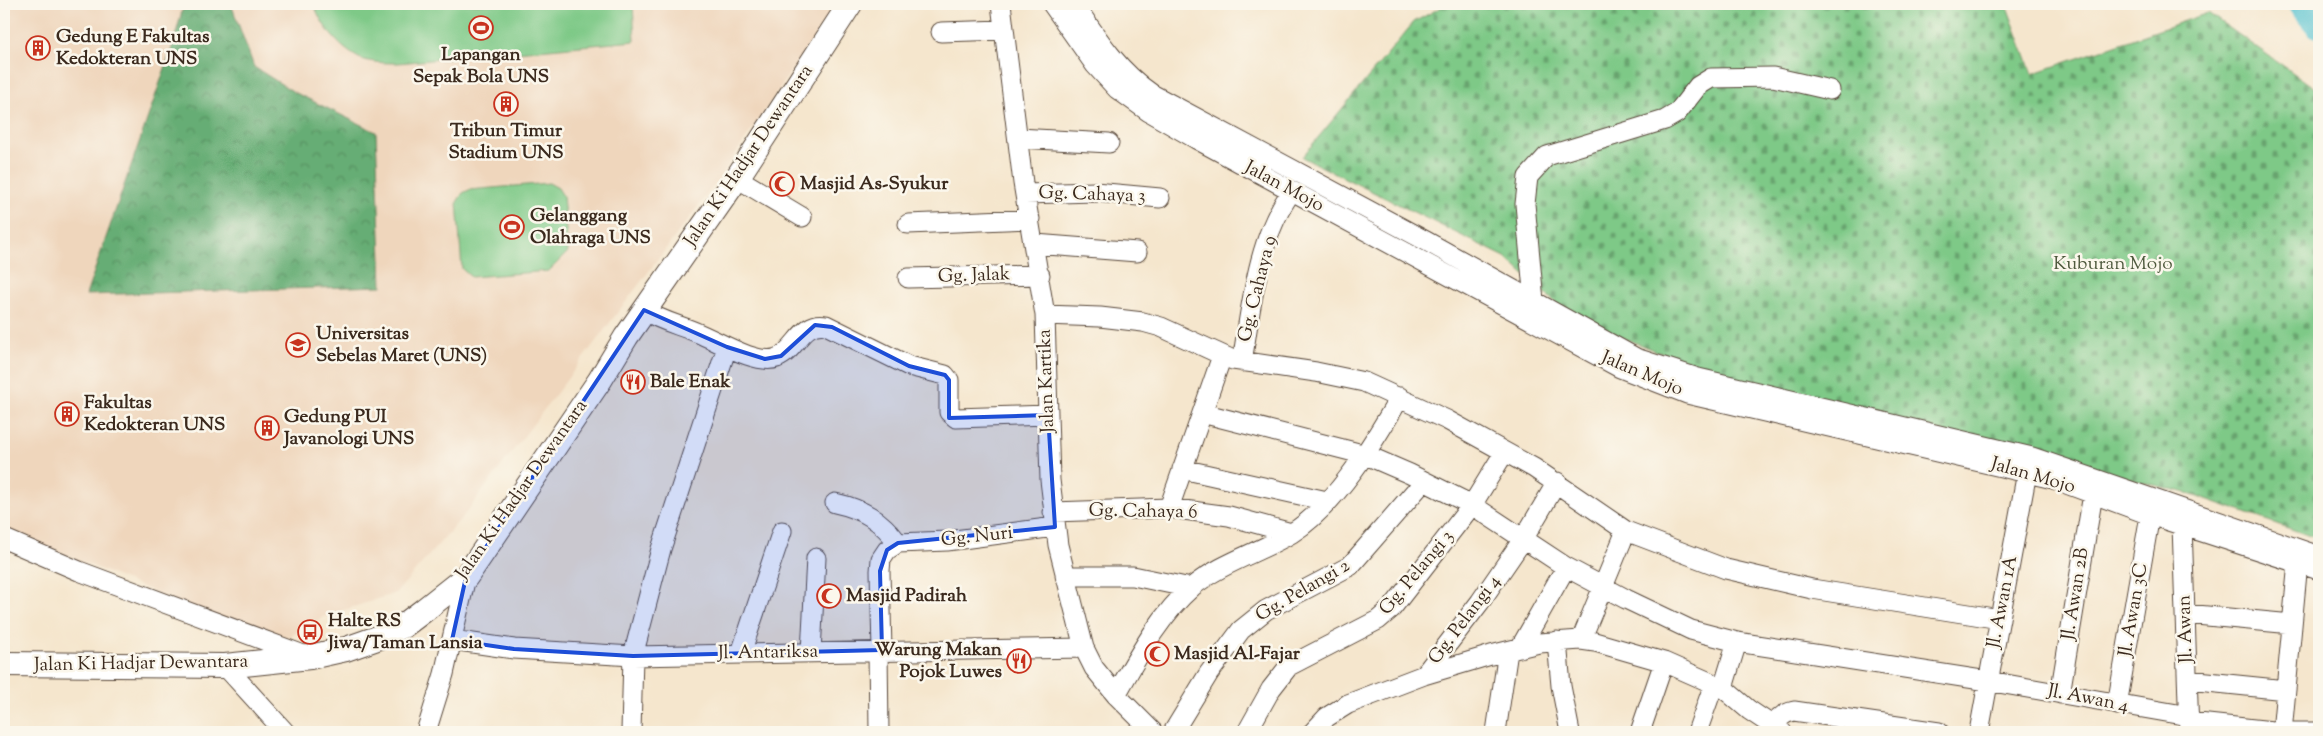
<svg xmlns="http://www.w3.org/2000/svg" width="2323" height="736" font-family="'Sorts Mill Goudy',serif">
<style>
.built{fill:#efd6bc}
.forest{fill:url(#forest-crowns);stroke:#506c49}
.cemetery{fill:url(#cemetery-stones);stroke:#5c7a52}
.pitch{fill:#7ec987;stroke:#5c7a52}
.lines{fill:none;stroke-linecap:round;stroke-linejoin:round}
.river{stroke:#56c2d0;stroke-width:30}
.minor-casing{stroke:#574638;stroke-width:21}
.major-casing{stroke:#574638;stroke-width:26}
.minor{stroke:#fff;stroke-width:19}
.major{stroke:#fff;stroke-width:24}
.marked{fill:#1d4ed8;fill-opacity:0.2;stroke:#1d4ed8;stroke-width:4;stroke-linejoin:round}
.labels{text-anchor:middle;dominant-baseline:central;stroke-width:5;stroke-linejoin:round;paint-order:stroke}
.poi-label{font-size:19px;font-weight:bold;fill:#3b2a1e;stroke:#fbf7ec;text-anchor:start}
.street-label{font-size:19px;fill:#3b2a1e;stroke:#fbf7ec}
.park-label{font-size:19px;fill:#4f5a3e;stroke:#fbf7ec}
</style>
<defs>
<pattern id="forest-crowns" width="20" height="18" patternUnits="userSpaceOnUse" patternTransform="scale(1.25)"><rect width="20" height="18" fill="#66ad74"/><path d="M2 6a3 3 0 1 1 6 0M12 15a3 3 0 1 1 6 0" fill="none" stroke="#558d5f"/></pattern>
<pattern id="cemetery-stones" width="16" height="16" patternUnits="userSpaceOnUse" patternTransform="scale(1.25)"><rect width="16" height="16" fill="#7ec987"/><path d="M2 7V4a2 2 0 0 1 4 0v3zM10 15v-3a2 2 0 0 1 4 0v3z" fill="#68a36e"/></pattern>
</defs>
<rect width="100%" height="100%" fill="#fbf7ec"/>
<filter id="ink" filterUnits="userSpaceOnUse"><feTurbulence type="fractalNoise" baseFrequency=".02" numOctaves="2"/><feDisplacementMap in="SourceGraphic" scale="10" xChannelSelector="R" yChannelSelector="G"/><feConvolveMatrix kernelMatrix="1 2 1 2 8 2 1 2 1" color-interpolation-filters="sRGB"/></filter>
<filter id="wash" filterUnits="userSpaceOnUse"><feTurbulence type="fractalNoise" baseFrequency=".0096" numOctaves="4" result="noise"/><feDisplacementMap in="SourceGraphic" scale="20" xChannelSelector="R" yChannelSelector="G"/><feGaussianBlur stdDeviation="1.12" result="paint"/><feColorMatrix in="noise" values="0 0 0 0 0 0 0 0 0 0 0 0 0 0 0 0 0 1.4 0 .05"/><feComposite in="paint" operator="in"/></filter>
<g filter="url(#wash)">
<rect width="100%" height="100%" fill="#f5e6cd"/>
<path class="built" d="M 4,4 L 836,4 L 721,176 L 465,514 L 396,593 L 323,617 L 282,641 L 202,612 L 4,529 Z"/>
<path class="forest" d="M 184,4 L 231,4 L 254,67 L 294,92 L 376,132 L 382,286 L 86,295 L 172,48 Z"/>
<path class="cemetery" d="M 1447,4 L 2006,4 L 2032,74 L 2208,13 L 2319,91 L 2319,539 L 2195,495 L 1736,383 L 1616,335 L 1582,319 L 1558,305 L 1505,257 L 1302,157 L 1414,22 Z"/>
<path class="pitch" d="M 314,4 L 633,4 L 635,41 L 398,63 C 386,63 370,63 359,58 C 338,47 321,25 314,4 Z
M 549,183 L 558,188 L 563,196 L 568,252 L 549,271 L 471,277 L 462,269 L 457,202 L 463,193 L 469,190 Z"/>
<g class="lines">
<path class="river" d="M 2303,4 L 2319,23"/>
</g>
</g>
<g filter="url(#ink)">
<g class="lines">
<g class="minor-casing">
<path id="minor" d="M 1001,4 L 1023,183 L 1045,315 L 1050,480 L 1058,545 L 1084,648 L 1094,668 L 1116,695 L 1153,732
M 1052,4 L 1095,65 L 1117,89 L 1149,112 L 1196,139 L 1620,368 L 1687,394 L 2053,479 L 2150,515 L 2319,570
M 1074,4 C 1097,38 1118,71 1152,94 L 1426,241 L 1636,358 L 1698,378 L 2032,457 L 2319,556
M 941,32 L 1004,30
M 1018,138 L 1109,143
M 737,178 L 802,217
M 1025,194 L 1095,192 L 1160,198
M 908,224 L 1030,219
M 1035,244 L 1137,252
M 908,278 L 1040,275
M 1534,301 L 1525,204 L 1528,177 L 1547,156 L 1665,120 L 1677,113 L 1698,86 L 1711,78 L 1773,77 L 1830,90
M 644,310 C 660,321 680,325 698,333 C 716,340 757,366 777,358 C 796,351 802,320 826,325 L 909,366 L 945,375 L 949,380 L 949,412 L 956,418 L 1048,415
M 1045,315 L 1100,317 L 1143,322 L 1161,327 L 1233,360 L 1316,372 L 1364,382 L 1447,420 L 1534,468 L 1626,531 L 1726,569 L 1812,589 L 2000,619
M 1242,362 C 1251,307 1258,236 1292,191
M 1202,413 L 1366,455 L 1410,474 L 1472,505 L 1566,567 L 1626,599 L 1691,630 L 1737,642 L 1988,681 L 2189,716
M 1182,469 L 1327,501
M 835,503 C 863,509 881,520 898,543
M 1169,508 L 1222,356
M 1053,512 L 1169,508 L 1229,516 L 1291,533
M 2185,514 L 2182,525 L 2189,732
M 7,540 L 79,571 L 306,656
M 1065,576 L 1133,576 L 1191,588
M 2186,614 L 2292,624
M 452,640 L 514,649 L 633,656 L 1084,648
M 1581,640 L 1626,531
M 1557,641 L 1561,686 L 1570,732
M 1520,648 L 1566,567
M 878,650 L 879,732
M 882,650 L 880,571 L 881,559 L 887,550 L 898,543 L 947,541 L 1055,527
M 811,652 L 816,558
M 741,653 L 782,531
M 225,666 L 285,732
M 1424,675 L 1491,655 L 1539,643 L 1581,640 L 1595,642 L 1664,662 L 1723,688 L 1749,710 L 1782,732
M 2188,680 L 2286,690
M 1723,688 L 1737,642
M 2060,694 L 2093,494
M 1116,695 C 1137,658 1159,616 1192,587 C 1221,563 1260,552 1292,533 C 1336,505 1374,442 1400,397
M 2117,705 L 2150,515
M 2189,722 L 2282,732 L 2319,732
M 426,732 L 444,674 L 466,577
M 631,732 L 633,656 L 661,549 L 727,347
M 1173,732 L 1209,673 L 1241,630 L 1266,610 L 1350,566 L 1424,481
M 1247,732 L 1271,689 L 1289,666 L 1378,620 L 1392,608 L 1472,505 L 1504,453
M 1313,732 L 1327,717 L 1348,704 L 1424,675 L 1480,602 L 1524,538 L 1557,482
M 1496,732 L 1508,651
M 1640,732 L 1664,662
M 1697,732 L 1714,684
M 1770,732 C 1773,722 1783,713 1794,711 L 1939,732
M 1979,732 L 2027,472
M 2282,732 L 2298,562"/>
</g>
<g class="major-casing">
<path id="major" d="M 4,664 L 225,666 L 310,657 L 346,649 L 380,637 L 403,626 L 423,611 L 466,577 L 600,380 L 626,337 L 737,178 L 850,4"/>
</g>
<use href="#minor" class="minor"/>
<use href="#major" class="major"/>
</g>
</g>
<path class="marked" d="M 644,310 L 727,347 L 765,359 L 781,356 L 815,325 L 832,327 L 909,366 L 945,375 L 949,380 L 949,418 L 1048,415 L 1055,527 L 898,543 L 887,550 L 880,571 L 882,650 L 633,656 L 514,649 L 452,640 L 466,577 Z"/>
<defs>
<g id="stadium-ring" transform="scale(1.25)"><circle r="9.5" fill="#fbf7ec" stroke="#c8321e" stroke-width="1.5"/><path d="M0-5a6.5 5 0 1 0 0 10a6.5 5 0 1 0 0-10ZM-3.5-1.8h7v3.6h-7Z" fill="#c8321e"/></g>
<g id="building-ring" transform="scale(1.25)"><circle r="9.5" fill="#fbf7ec" stroke="#c8321e" stroke-width="1.5"/><path d="M-4-6H4V6H1V3H-1V6H-4ZM-2.5-4.3h1.7v1.8h-1.7ZM.8-4.3h1.7v1.8H.8ZM-2.5-1h1.7V.8h-1.7ZM.8-1h1.7V.8H.8Z" fill="#c8321e"/></g>
<g id="mosque-ring" transform="scale(1.25)"><circle r="9.5" fill="#fbf7ec" stroke="#c8321e" stroke-width="1.5"/><path d="M3.5-4.9A6 6 0 1 0 3.5 4.9A5 5 0 1 1 3.5-4.9Z" fill="#c8321e"/></g>
<g id="university-ring" transform="scale(1.25)"><circle r="9.5" fill="#fbf7ec" stroke="#c8321e" stroke-width="1.5"/><path d="M0-5L7-2L0 1L-7-2ZM-4 1L0 2.5L4 1V4Q0 6-4 4Z" fill="#c8321e"/></g>
<g id="restaurant-ring" transform="scale(1.25)"><circle r="9.5" fill="#fbf7ec" stroke="#c8321e" stroke-width="1.5"/><path d="M-5-6h1v4h1v-4h1v4h1v-4h1v5L-1.5 .5V6h-2V.5L-5-1ZM5-6V6H3V1.5H1.5Q1.5-4 5-6Z" fill="#c8321e"/></g>
<g id="bus-ring" transform="scale(1.25)"><circle r="9.5" fill="#fbf7ec" stroke="#c8321e" stroke-width="1.5"/><path d="M-5-6H5V4H4V6H2V4H-2V6H-4V4H-5ZM-3.5-4V0h7V-4ZM-3.5 1.2v1.5H-2V1.2ZM2 1.2v1.5H3.5V1.2Z" fill="#c8321e"/></g>
</defs>
<g fill-rule="evenodd">
<use href="#stadium-ring" x="481" y="28"/>
<use href="#building-ring" x="38" y="48"/>
<use href="#building-ring" x="506" y="104"/>
<use href="#mosque-ring" x="782" y="184"/>
<use href="#stadium-ring" x="512" y="227"/>
<use href="#university-ring" x="298" y="345"/>
<use href="#restaurant-ring" x="633" y="382"/>
<use href="#building-ring" x="67" y="414"/>
<use href="#building-ring" x="267" y="428"/>
<use href="#mosque-ring" x="829" y="596"/>
<use href="#bus-ring" x="310" y="632"/>
<use href="#mosque-ring" x="1157" y="654"/>
<use href="#restaurant-ring" x="1019" y="661"/>
</g>
<g class="labels">
<g class="poi-label">
<text x="56" y="37">Gedung E Fakultas<tspan x="56" dy="22">Kedokteran UNS</tspan></text>
<text x="481" y="55" text-anchor="middle">Lapangan<tspan x="481" dy="22">Sepak Bola UNS</tspan></text>
<text x="506" y="131" text-anchor="middle">Tribun Timur<tspan x="506" dy="22">Stadium UNS</tspan></text>
<text x="800" y="184">Masjid As-Syukur</text>
<text x="530" y="216">Gelanggang<tspan x="530" dy="22">Olahraga UNS</tspan></text>
<text x="316" y="334">Universitas<tspan x="316" dy="22">Sebelas Maret (UNS)</tspan></text>
<text x="650" y="382">Bale Enak</text>
<text x="84" y="403">Fakultas<tspan x="84" dy="22">Kedokteran UNS</tspan></text>
<text x="284" y="417">Gedung PUI<tspan x="284" dy="22">Javanologi UNS</tspan></text>
<text x="846" y="596">Masjid Padirah</text>
<text x="328" y="621">Halte RS<tspan x="328" dy="22">Jiwa/Taman Lansia</tspan></text>
<text x="1002" y="650" text-anchor="end">Warung Makan<tspan x="1002" dy="22">Pojok Luwes</tspan></text>
<text x="1174" y="654">Masjid Al-Fajar</text>
</g>
<g class="street-label">
<text transform="translate(749 156) rotate(-56)">Jalan Ki Hadjar Dewantara</text>
<text transform="translate(1284 187) rotate(28)">Jalan Mojo</text>
<text transform="translate(1092 195) rotate(2)">Gg. Cahaya 3</text>
<text transform="translate(974 276) rotate(-2)">Gg. Jalak</text>
<text transform="translate(1258 289) rotate(-76)">Gg. Cahaya 9</text>
<text transform="translate(1642 374) rotate(23)">Jalan Mojo</text>
<text transform="translate(1047 381) rotate(-92)">Jalan Kartika</text>
<text transform="translate(2033 476) rotate(16)">Jalan Mojo</text>
<text transform="translate(522 490) rotate(-55)">Jalan Ki Hadjar Dewantara</text>
<text transform="translate(1143 512) rotate(1)">Gg. Cahaya 6</text>
<text transform="translate(977 537) rotate(-6)">Gg. Nuri</text>
<text transform="translate(1417 573) rotate(-50)">Gg. Pelangi 3</text>
<text transform="translate(1303 591) rotate(-30)">Gg. Pelangi 2</text>
<text transform="translate(2076 594) rotate(-81)">Jl. Awan 2B</text>
<text transform="translate(2003 602) rotate(-79)">Jl. Awan 1A</text>
<text transform="translate(2134 610) rotate(-80)">Jl. Awan 3C</text>
<text transform="translate(1465 620) rotate(-53)">Gg. Pelangi 4</text>
<text transform="translate(2186 629) rotate(-92)">Jl. Awan</text>
<text transform="translate(768 653) rotate(-1)">Jl. Antariksa</text>
<text transform="translate(141 664) rotate(-1)">Jalan Ki Hadjar Dewantara</text>
<text transform="translate(2088 699) rotate(11)">Jl. Awan 4</text>
</g>
<g class="park-label">
<text x="2113" y="264">Kuburan Mojo</text>
</g>
</g>
<rect width="2323" height="736" fill="none" stroke="#fbf7ec" stroke-width="20"/>
</svg>
